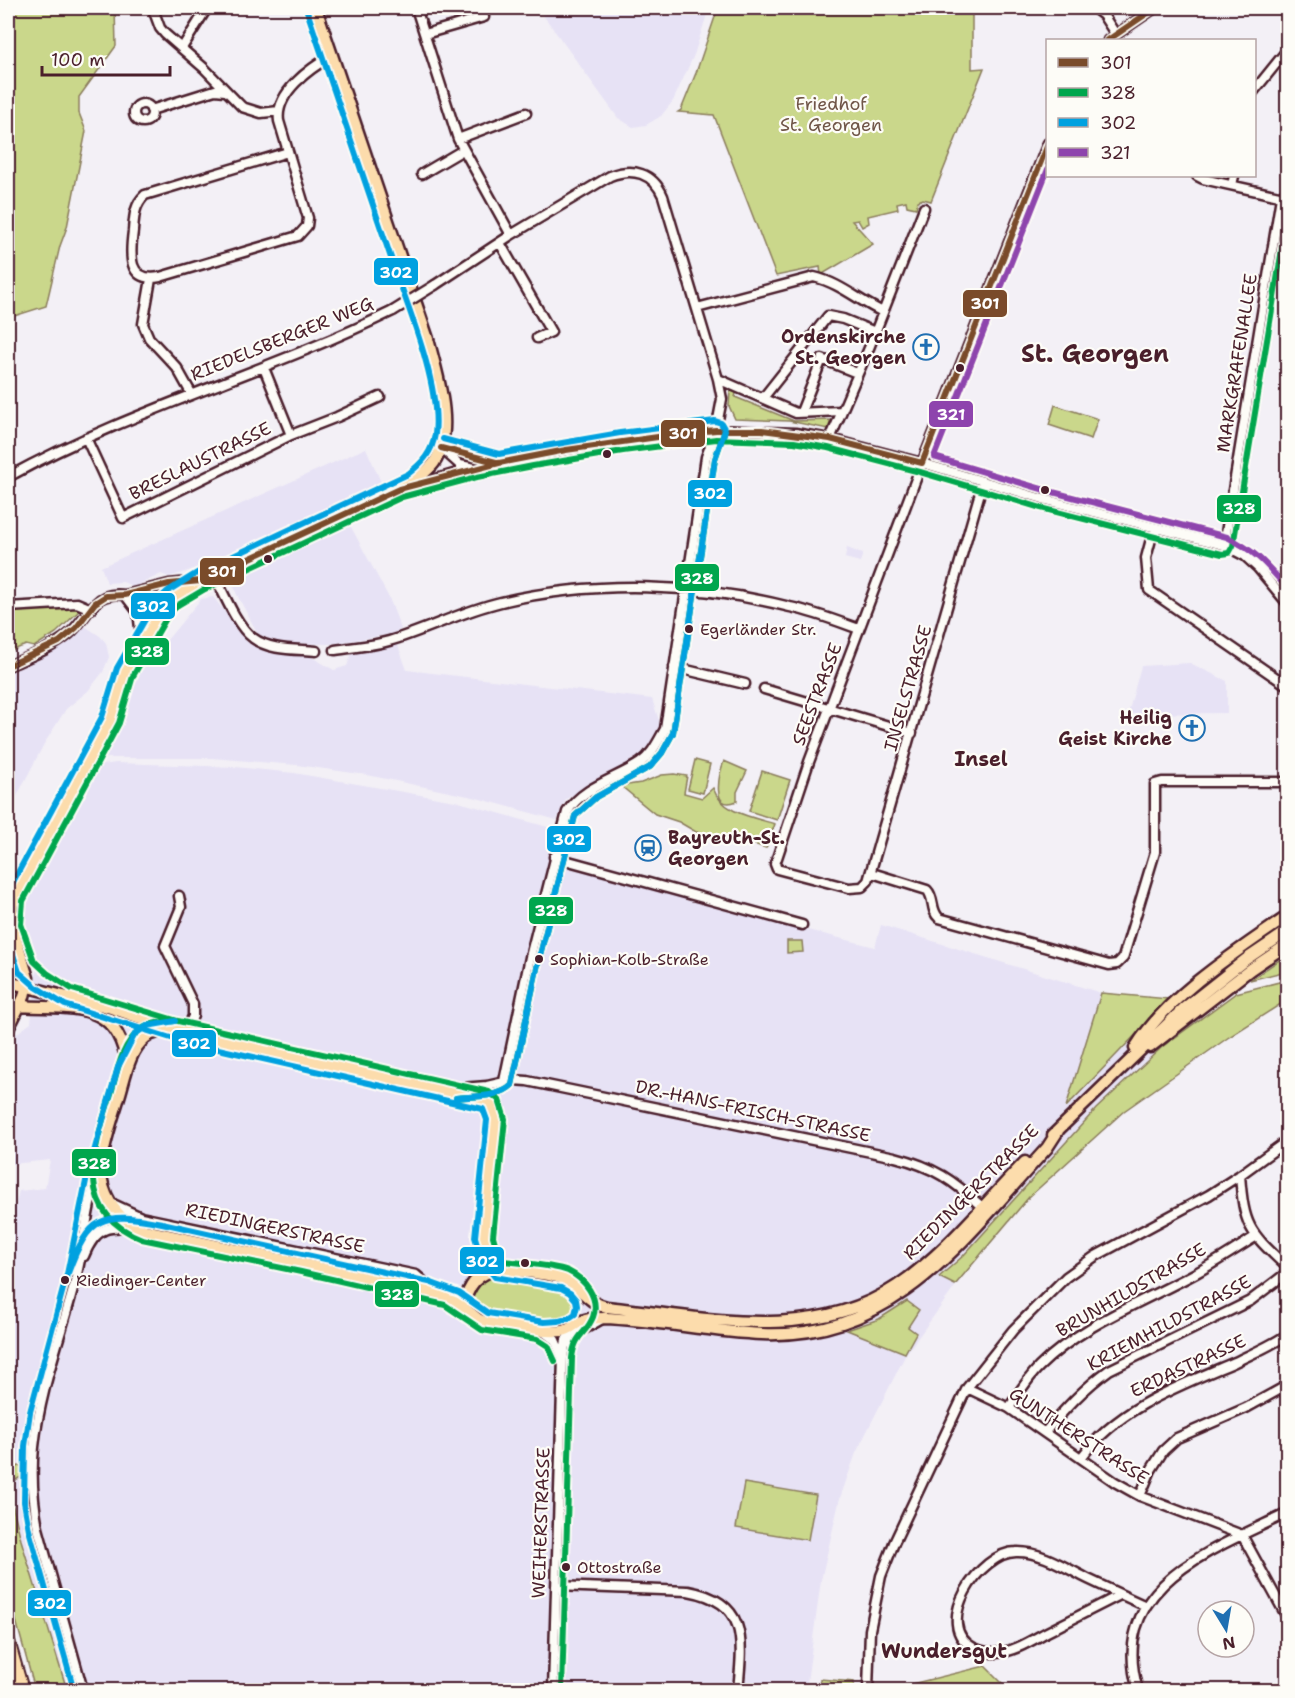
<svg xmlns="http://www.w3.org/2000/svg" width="1295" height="1698" font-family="'Shantell Sans',sans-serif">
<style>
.built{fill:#e7e2f5}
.green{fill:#cad78b;stroke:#8a7b5b;stroke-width:1.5}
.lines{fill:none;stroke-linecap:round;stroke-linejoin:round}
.minor-casing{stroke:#4a1f2b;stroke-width:13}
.major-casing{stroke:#4a1f2b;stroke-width:15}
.highway-casing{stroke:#4a1f2b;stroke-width:16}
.minor{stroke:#fdfcf7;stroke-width:8}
.major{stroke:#fcdcac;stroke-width:10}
.highway{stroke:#fcdcac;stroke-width:12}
.minor-bridge-casing{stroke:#4a1f2b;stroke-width:13;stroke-linecap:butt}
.minor-bridge{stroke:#fdfcf7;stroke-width:8}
.bus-1-casing{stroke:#fdfcf7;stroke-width:10}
.bus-2-casing{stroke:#fdfcf7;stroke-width:10}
.bus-3-casing{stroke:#fdfcf7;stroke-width:10}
.bus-4-casing{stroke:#fdfcf7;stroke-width:10}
.bus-1{stroke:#7a4b2a;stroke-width:6}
.bus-2{stroke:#00a64d;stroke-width:6}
.bus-3{stroke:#00a1e0;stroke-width:6}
.bus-4{stroke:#8e44ad;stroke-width:6}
.bus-dot{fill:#4a1f2b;stroke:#fdfcf7;stroke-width:2}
.labels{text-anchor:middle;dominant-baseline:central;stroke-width:4.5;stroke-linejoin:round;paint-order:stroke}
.bus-label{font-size:16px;fill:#4a1f2b;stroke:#fdfcf7;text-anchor:start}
.park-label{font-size:18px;fill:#705648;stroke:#fdfcf7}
.poi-label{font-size:18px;font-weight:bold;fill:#4a1f2b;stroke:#fdfcf7;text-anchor:end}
.street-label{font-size:18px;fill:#4a1f2b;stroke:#fdfcf7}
.neighbourhood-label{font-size:20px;font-weight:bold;fill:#4a1f2b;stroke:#fdfcf7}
.district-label{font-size:24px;font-weight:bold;fill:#4a1f2b;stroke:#fdfcf7}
.line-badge{stroke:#fdfcf7;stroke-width:2}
.badge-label{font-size:16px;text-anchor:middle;font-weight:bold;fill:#fff}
</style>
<rect width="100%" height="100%" fill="#f3f0f6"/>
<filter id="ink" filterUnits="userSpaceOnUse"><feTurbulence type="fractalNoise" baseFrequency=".0167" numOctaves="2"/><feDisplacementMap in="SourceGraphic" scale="12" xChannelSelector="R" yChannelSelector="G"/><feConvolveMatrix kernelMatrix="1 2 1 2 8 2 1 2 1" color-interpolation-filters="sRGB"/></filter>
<g filter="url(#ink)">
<path class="built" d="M 538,8 L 709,8 L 694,55 L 673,101 L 661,116 L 646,125 L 633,127 L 618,118 Z
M 366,448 L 381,482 L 191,570 L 169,577 L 161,574 L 134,587 L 123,582 L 107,583 L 101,567 Z
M 350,525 L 389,598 L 401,629 L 393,634 L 330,644 L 277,643 L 258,634 L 237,595 L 231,579 Z
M 847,548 L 863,554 L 860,562 L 845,558 Z
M 213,597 L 249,641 L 266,650 L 308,655 L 334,670 L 347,666 L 352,653 L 397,643 L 407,670 L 652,699 L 661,727 L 649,747 L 636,758 L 566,799 L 557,820 L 473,797 L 367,775 L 297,765 L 212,758 L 103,758 L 142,670 L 201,599 Z
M 85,626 L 100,636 L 106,643 L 109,657 L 103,672 L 88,691 L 66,709 L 44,744 L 8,813 L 8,672 L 56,650 L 74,638 Z
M 1190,663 L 1227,681 L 1227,713 L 1128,714 L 1141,666 Z
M 116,763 L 235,767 L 294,773 L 455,801 L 555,829 L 549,860 L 764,919 L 875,947 L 881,925 L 1101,993 L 1197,1021 L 1014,1206 L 906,1354 L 856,1453 L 840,1498 L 821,1580 L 806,1690 L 67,1690 L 29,1568 L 10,1495 L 14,1481 L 27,1464 L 8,1470 L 8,1205 L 15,1207 L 19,1191 L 45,1188 L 50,1160 L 12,1164 L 8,1163 L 8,1040 L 31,1023 L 37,965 L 28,948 L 21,930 L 19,912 L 22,899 L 96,766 Z"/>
<path class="green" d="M 8,8 L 115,8 L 116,46 L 79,97 L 79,113 L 86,131 L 67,227 L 60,246 L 46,306 L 8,318 Z
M 718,8 L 972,8 L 972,69 L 984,68 L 931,201 L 923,199 L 918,201 L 916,208 L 907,206 L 906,201 L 897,203 L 898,209 L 868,216 L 869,223 L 862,227 L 858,220 L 852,221 L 873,244 L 821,275 L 820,267 L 776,276 L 714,115 L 678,112 L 681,110 L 696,73 Z
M 734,389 L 737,390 L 735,397 L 794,421 L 831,420 L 828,429 L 789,421 L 735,419 L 729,406 L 730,390 Z
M 1055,405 L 1098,419 L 1091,439 L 1049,425 Z
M 79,608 L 79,611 L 56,633 L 34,647 L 26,645 L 8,652 L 8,610 Z
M 695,760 L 710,764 L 703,793 L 688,789 Z
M 724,761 L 747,771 L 737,792 L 737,801 C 710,812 719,774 724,761 Z
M 762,771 L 790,780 L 777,820 L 749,811 Z
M 674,774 L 687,776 L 684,793 L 702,798 L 713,788 C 722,813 752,817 775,824 L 766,848 L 729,836 L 713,836 L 696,832 L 679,822 L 655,814 L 621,786 L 641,783 L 662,775 Z
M 8,929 L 17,956 L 20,974 L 8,972 Z
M 787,941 L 802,941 L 803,952 L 787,953 Z
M 1287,955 L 1287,971 L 1250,980 Z
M 1287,980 L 1287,1000 L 1229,1037 L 1124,1111 L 1029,1197 L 955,1285 L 939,1277 L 963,1256 L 1096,1109 L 1162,1047 L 1236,993 Z
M 1101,993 L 1170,999 L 1066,1107 Z
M 490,1277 L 538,1284 L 569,1294 L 576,1304 L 573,1315 L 567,1323 L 558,1324 L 490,1315 L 472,1300 L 472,1291 L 475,1281 Z
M 907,1301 L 919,1310 L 908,1327 L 916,1333 L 905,1353 L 847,1330 L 879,1319 Z
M 27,1463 L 27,1473 L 14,1481 L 10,1495 L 21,1540 L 67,1690 L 35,1690 L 8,1591 L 8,1470 Z
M 744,1483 L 816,1495 L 808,1540 L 736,1528 Z
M 985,1666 L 1009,1690 L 887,1690 Z
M 820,1679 L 854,1682 L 854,1690 L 819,1690 Z"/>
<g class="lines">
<g class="minor-casing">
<path id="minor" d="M 416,8 L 458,139 L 511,235
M 1094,8 L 1103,15 L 1116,35
M 153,9 L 160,28 L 165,34 L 204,68 L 242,107 L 261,113 L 279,111
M 425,34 L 484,17
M 1108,40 L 1155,8
M 182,48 L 207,8
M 1254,91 L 1288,49
M134 113a9 9 0 1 1 18 0a9 9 0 1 1-18 0Z
M 151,110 L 215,90 L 225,91
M 458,139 L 526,113
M 288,152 L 145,195 C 134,205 134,218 133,231 C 130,254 127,283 160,277 L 298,236 L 307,226 L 308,218 L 279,121 C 275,93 310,68 332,56
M 422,174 L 463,150
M 1197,176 L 1203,179 L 1288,198
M 1232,185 L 1234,176
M 500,243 L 551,332 L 537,338
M 151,279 L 143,324 L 149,338 L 177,368 L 191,393
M 435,285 L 511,235 L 610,176 C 633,167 653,173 663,196 L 718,379 L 722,399 L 716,430 L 706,457 L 665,729 C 658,741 652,755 640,763 C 616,779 584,786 567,812 L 530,957 L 504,1081
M 697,308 L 814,277 C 840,283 859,301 883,312
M 264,368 L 291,435
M 718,379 L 796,413 L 841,411
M 763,398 L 828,316 L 843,319 L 875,332
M 801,412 L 822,359 L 857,373
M 86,438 L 123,518 L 291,435 L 337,417 L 380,397
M 830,439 L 869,348 L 924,208
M 441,448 L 460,465 L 475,468 L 547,454 L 686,433 L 716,430 L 795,433 L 830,439 L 922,463 L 1043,499 L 1224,545 L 1245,556 L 1258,568 L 1288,604
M 441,448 L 495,462
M 8,477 C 131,409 267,373 393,311
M 983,482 L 868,881 L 862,887 L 849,888 L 777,869 L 775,864 L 809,762 L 922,463 L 1048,143
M 409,487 L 471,469
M 1154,528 L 1146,558 L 1149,590 L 1288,686
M 1224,545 L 1281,197 L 1288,189
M 214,574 C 223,592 237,627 253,638 C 270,651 296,649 316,651
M 125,595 L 169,584 L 201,581
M 125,595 L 138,612 L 140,628
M 8,607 L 77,603 L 91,609
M 335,650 C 353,647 372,646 389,641 C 427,630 462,611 501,602 C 596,580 696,583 790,607 C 814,612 837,621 859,629
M 8,666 C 28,657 51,649 69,634 C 80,625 86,612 96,603 C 114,585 142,600 161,609
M 674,667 L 745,684
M 764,689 L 912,733
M 554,857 L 802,925
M 872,873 L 927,890 C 935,898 930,910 939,918 L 1109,965 L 1117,964 L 1123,958 L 1155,852 L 1155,784 L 1162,782 L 1288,782
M 179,896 L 181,907 L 165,946 L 193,1004 L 193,1016 L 186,1032
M 448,1089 L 487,1086 L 513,1080 L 527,1081 L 895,1157 C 934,1167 953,1180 982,1207
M 1240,1175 C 1244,1229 1250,1232 1288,1268
M 113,1204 L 141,1217 L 416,1275 L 423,1281 L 427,1291
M 84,1256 C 96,1226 109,1225 138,1229
M 544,1332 L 555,1340 L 562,1356
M 569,1343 L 579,1332 L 602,1319
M 967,1388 L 1009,1408 L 1115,1482 L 1140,1496 L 1242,1535
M 1009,1408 C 1018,1394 1027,1379 1039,1367 C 1082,1324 1143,1302 1196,1273 C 1216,1262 1236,1249 1255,1237
M 1045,1432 C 1065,1409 1084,1388 1109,1370 L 1250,1301 L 1288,1272
M 1081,1458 C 1119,1407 1179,1386 1235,1362 C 1253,1353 1271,1346 1288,1334
M 1140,1496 L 1151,1470 L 1163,1451 L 1177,1438 L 1246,1408 L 1288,1385
M 1242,1535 L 1288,1619
M 556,1586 L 688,1591 C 748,1602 743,1640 738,1690
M 1120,1595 C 1096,1607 1071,1620 1047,1632 C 1032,1640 1014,1652 996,1653 C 989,1653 981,1651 974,1648 C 930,1626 980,1552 1016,1552 C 1041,1551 1066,1568 1088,1579 C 1107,1588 1126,1597 1146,1606
M 83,1690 L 38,1528 C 33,1501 31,1475 34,1447 C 40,1388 63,1331 77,1274 C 85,1239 88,1202 99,1167
M 553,1690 L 563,1357 L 566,1340 L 573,1328
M 868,1690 L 870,1630 L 881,1576 L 894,1543 L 967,1388 L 1013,1330 L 1066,1277 L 1094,1257 L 1209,1195 L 1240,1175 L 1288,1140
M 1138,1690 C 1107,1585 1212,1550 1288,1513"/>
</g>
<g class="major-casing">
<path id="major" d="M 8,982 L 111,1008 L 176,1030 L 487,1101 L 492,1105 L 496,1119 L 484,1236 L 486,1248 L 498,1269
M 8,1005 C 61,1012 118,992 127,1066
M 8,1029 L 24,997 L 28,978 L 12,926 L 12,909 L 14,898 L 103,734 L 110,720 L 125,672 L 161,609 L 173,598 L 201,581 L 413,482 C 420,476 428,471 434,463 C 456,430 437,374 428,339 L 316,8
M 176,1030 C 165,1031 153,1031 145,1038 C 129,1051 125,1078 119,1097 C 113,1117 105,1139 102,1160 C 97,1190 115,1220 144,1230 L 427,1291 L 455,1301 L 478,1319 L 485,1322 C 510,1325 538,1333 562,1331 C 571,1330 574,1324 582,1321 C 589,1318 597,1318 604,1318 C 657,1320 710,1332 762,1334 C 896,1340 966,1236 1047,1148 L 1058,1131
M 1150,1047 L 1251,969 L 1288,944
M 1135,1048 C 1167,996 1237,951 1288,916
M 1053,1135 L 1183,1009 L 1245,960 L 1288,931
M 463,1306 C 469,1285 476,1274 498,1269 C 519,1272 544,1272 564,1279 C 582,1286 585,1302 607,1307 C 702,1317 811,1344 897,1286 C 946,1253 984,1204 1025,1162"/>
</g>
<g class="highway-casing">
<path id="highway" d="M 8,1641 L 22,1690"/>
</g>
<use href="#minor" class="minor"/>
<use href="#major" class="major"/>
<use href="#highway" class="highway"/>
<g class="minor-bridge-casing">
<path id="minor-bridge" d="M 393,311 L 435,285"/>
</g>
<use href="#minor-bridge" class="minor-bridge"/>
<g class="bus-1-casing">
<path id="bus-1" d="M 1108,40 L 1155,8
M 441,448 L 496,462
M 922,463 L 1048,144
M 8,666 L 59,642 L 76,628 L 95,603 L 106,596 L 125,595 L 169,584 L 201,581 L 399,489 L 499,463 L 566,450 L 686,433 L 716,430 L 762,430 L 830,439 L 922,463"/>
</g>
<g class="bus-2-casing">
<path id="bus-2" d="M 175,1021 C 163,1022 150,1022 140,1030 C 120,1046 117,1074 110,1097 C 93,1151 73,1212 142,1239 L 301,1272 L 445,1305 L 482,1330 L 537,1339 L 548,1346 L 555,1361
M 456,1098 C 472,1096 500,1098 512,1085 L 539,959 L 575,816 L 596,797 L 650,767 L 662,753 L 673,733 L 715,459 L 724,433
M 562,1690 L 572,1358 C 575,1333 586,1335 593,1317 C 600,1298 585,1279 568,1271 C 554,1265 521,1263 503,1261 L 497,1250 L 493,1236 L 505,1119 L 499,1100 L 489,1092 L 178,1021 L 72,989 L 47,973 L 34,961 L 21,924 L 23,901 L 111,738 L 119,723 L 133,676 L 168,615 L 178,605 L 205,589 L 402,497 L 477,477 L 533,466 L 623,451 L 716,439 L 794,442 L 828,448 L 920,472 L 1041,508 L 1222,554 L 1229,553 L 1233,546 L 1288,213"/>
</g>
<g class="bus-3-casing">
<path id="bus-3" d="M 443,439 L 499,454 L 620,433 L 715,421 L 721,423 L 725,430 L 715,459 L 673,733 L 662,753 L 650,767 L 596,797 L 575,816 L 539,959 L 512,1085 C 500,1098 472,1096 456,1098
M 8,891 L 95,730 L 102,717 L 117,668 L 154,604 L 168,591 L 197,573 L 408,474 C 422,463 432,453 435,434 C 441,385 407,305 391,258 C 363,175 335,93 307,11
M 8,940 L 19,972 L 36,987 L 65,1005 L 174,1039 L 483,1109 L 487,1120 L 475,1237 L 482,1261 L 495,1277 L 561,1288 L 570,1293 L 576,1300 L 577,1306 L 575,1314 L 569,1318 L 559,1321 L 544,1322 L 488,1313 L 459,1293 L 429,1282 L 162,1223 C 102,1211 89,1216 68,1273
M 74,1690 L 29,1530 L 24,1502 L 25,1446 L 30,1412 L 67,1274 L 87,1176 L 118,1067 L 135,1034 L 147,1026 L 175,1021"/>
</g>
<g class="bus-4-casing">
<path id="bus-4" d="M 1048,169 L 934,457 L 1045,490 L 1227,537 C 1256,551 1267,565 1288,589"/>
</g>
<use href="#bus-1" class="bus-1"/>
<use href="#bus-2" class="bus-2"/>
<use href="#bus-3" class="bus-3"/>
<use href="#bus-4" class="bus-4"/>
</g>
</g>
<defs>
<g id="church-ring" transform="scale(1.35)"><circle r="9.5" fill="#fdfcf7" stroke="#1f6fb2" stroke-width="1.5"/><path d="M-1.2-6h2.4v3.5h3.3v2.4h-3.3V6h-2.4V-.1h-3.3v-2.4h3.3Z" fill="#1f6fb2"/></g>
<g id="station-ring" transform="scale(1.35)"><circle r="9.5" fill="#fdfcf7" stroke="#1f6fb2" stroke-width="1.5"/><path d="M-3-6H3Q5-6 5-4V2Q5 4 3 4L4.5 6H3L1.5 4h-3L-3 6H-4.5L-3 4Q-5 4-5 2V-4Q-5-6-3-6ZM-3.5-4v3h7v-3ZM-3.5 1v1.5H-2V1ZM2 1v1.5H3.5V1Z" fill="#1f6fb2"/></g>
</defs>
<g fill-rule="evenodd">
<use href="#church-ring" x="926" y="347"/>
<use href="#church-ring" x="1192" y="728"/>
<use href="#station-ring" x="648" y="848"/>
</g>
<g class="bus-dot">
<circle cx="960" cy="368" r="5"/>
<circle cx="607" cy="454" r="5"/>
<circle cx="1045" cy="490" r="5"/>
<circle cx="268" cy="559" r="5"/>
<circle cx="689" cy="629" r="5"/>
<circle cx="539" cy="959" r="5"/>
<circle cx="525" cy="1263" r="5"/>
<circle cx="65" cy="1280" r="5"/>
<circle cx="566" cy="1567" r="5"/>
</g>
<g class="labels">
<g class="bus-label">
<text x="700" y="629">Egerländer Str.</text>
<text x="550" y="959">Sophian-Kolb-Straße</text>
<text x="76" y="1280">Riedinger-Center</text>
<text x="577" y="1567">Ottostraße</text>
</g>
<g class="park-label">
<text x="831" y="104">Friedhof<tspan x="831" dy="21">St. Georgen</tspan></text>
</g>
<g class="poi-label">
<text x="906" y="337">Ordenskirche<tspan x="906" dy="21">St. Georgen</tspan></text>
<text x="1172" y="718">Heilig<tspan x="1172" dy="21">Geist Kirche</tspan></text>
<text x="668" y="838" text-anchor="start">Bayreuth-St.<tspan x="668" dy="21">Georgen</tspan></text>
</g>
<g class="street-label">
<text transform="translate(282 339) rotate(-22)">RIEDELSBERGER WEG</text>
<text transform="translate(1237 363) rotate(-81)">MARKGRAFENALLEE</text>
<text transform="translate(200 461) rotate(-26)">BRESLAUSTRASSE</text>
<text transform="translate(908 688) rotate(-74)">INSELSTRASSE</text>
<text transform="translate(817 694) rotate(-69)">SEESTRASSE</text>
<text transform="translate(753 1111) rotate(12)">DR.-HANS-FRISCH-STRASSE</text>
<text transform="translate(971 1192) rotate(-45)">RIEDINGERSTRASSE</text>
<text transform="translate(275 1228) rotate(12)">RIEDINGERSTRASSE</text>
<text transform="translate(1131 1290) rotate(-30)">BRUNHILDSTRASSE</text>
<text transform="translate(1169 1323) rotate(-28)">KRIEMHILDSTRASSE</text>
<text transform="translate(1188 1366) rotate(-25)">ERDASTRASSE</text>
<text transform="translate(1079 1436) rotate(33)">GUNTHERSTRASSE</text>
<text transform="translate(541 1523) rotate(-88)">WEIHERSTRASSE</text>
</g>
<g class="neighbourhood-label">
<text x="981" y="759">Insel</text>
<text x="944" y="1651">Wundersgut</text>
</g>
<g class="district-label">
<text x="1095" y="354">St. Georgen</text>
</g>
</g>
<g class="line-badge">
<rect x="373" y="257" width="46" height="29" rx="6" fill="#00a1e0"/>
<rect x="962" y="289" width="46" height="29" rx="6" fill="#7a4b2a"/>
<rect x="928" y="400" width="46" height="28" rx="6" fill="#8e44ad"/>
<rect x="660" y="419" width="46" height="29" rx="6" fill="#7a4b2a"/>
<rect x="687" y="479" width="46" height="29" rx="6" fill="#00a1e0"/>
<rect x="1216" y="494" width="46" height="29" rx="6" fill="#00a64d"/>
<rect x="199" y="557" width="46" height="29" rx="6" fill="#7a4b2a"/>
<rect x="674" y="563" width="46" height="29" rx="6" fill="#00a64d"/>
<rect x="130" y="592" width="46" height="28" rx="6" fill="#00a1e0"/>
<rect x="124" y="637" width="46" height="29" rx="6" fill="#00a64d"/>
<rect x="546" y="825" width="46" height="28" rx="6" fill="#00a1e0"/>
<rect x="528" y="896" width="46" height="29" rx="6" fill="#00a64d"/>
<rect x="171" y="1029" width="46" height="29" rx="6" fill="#00a1e0"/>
<rect x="71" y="1148" width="46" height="29" rx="6" fill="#00a64d"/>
<rect x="459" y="1246" width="46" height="29" rx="6" fill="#00a1e0"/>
<rect x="374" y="1280" width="46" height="28" rx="6" fill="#00a64d"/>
<rect x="27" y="1589" width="45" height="28" rx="6" fill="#00a1e0"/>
</g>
<g class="badge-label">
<text x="396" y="278">302</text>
<text x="985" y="309">301</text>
<text x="951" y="420">321</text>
<text x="683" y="439">301</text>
<text x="710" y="499">302</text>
<text x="1239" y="514">328</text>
<text x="222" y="577">301</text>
<text x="697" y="584">328</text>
<text x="153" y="612">302</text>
<text x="147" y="657">328</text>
<text x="569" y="845">302</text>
<text x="551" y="916">328</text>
<text x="194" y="1049">302</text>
<text x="94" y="1169">328</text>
<text x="482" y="1267">302</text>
<text x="397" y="1300">328</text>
<text x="50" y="1609">302</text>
</g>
<rect width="1295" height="1698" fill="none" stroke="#fdfcf7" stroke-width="30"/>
<rect x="15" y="15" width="1265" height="1668" fill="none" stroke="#4a1f2b" stroke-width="2" filter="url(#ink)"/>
<rect x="1046" y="39" width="210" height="138" fill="#fdfcf7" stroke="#b5a4a5" stroke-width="1.5"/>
<rect x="1058" y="58" width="30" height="9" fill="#7a4b2a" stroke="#b5a4a5" stroke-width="1.5"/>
<text x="1100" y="69" font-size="18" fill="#4a1f2b">301</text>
<rect x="1058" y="88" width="30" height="9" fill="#00a64d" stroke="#b5a4a5" stroke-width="1.5"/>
<text x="1100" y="99" font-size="18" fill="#4a1f2b">328</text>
<rect x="1058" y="118" width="30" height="9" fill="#00a1e0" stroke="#b5a4a5" stroke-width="1.5"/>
<text x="1100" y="129" font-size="18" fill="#4a1f2b">302</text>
<rect x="1058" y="148" width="30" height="9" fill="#8e44ad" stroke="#b5a4a5" stroke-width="1.5"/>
<text x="1100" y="159" font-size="18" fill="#4a1f2b">321</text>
<g transform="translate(1226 1629) rotate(169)"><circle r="28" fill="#fdfcf7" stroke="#b5a4a5" stroke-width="1.5"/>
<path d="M0-4.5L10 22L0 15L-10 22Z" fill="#1f6fb2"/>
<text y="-9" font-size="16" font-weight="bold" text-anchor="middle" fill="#4a1f2b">N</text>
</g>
<path d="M42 66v9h128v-9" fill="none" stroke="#4a1f2b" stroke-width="3"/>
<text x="51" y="66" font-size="18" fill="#4a1f2b" stroke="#fdfcf7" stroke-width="4.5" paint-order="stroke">100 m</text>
</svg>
